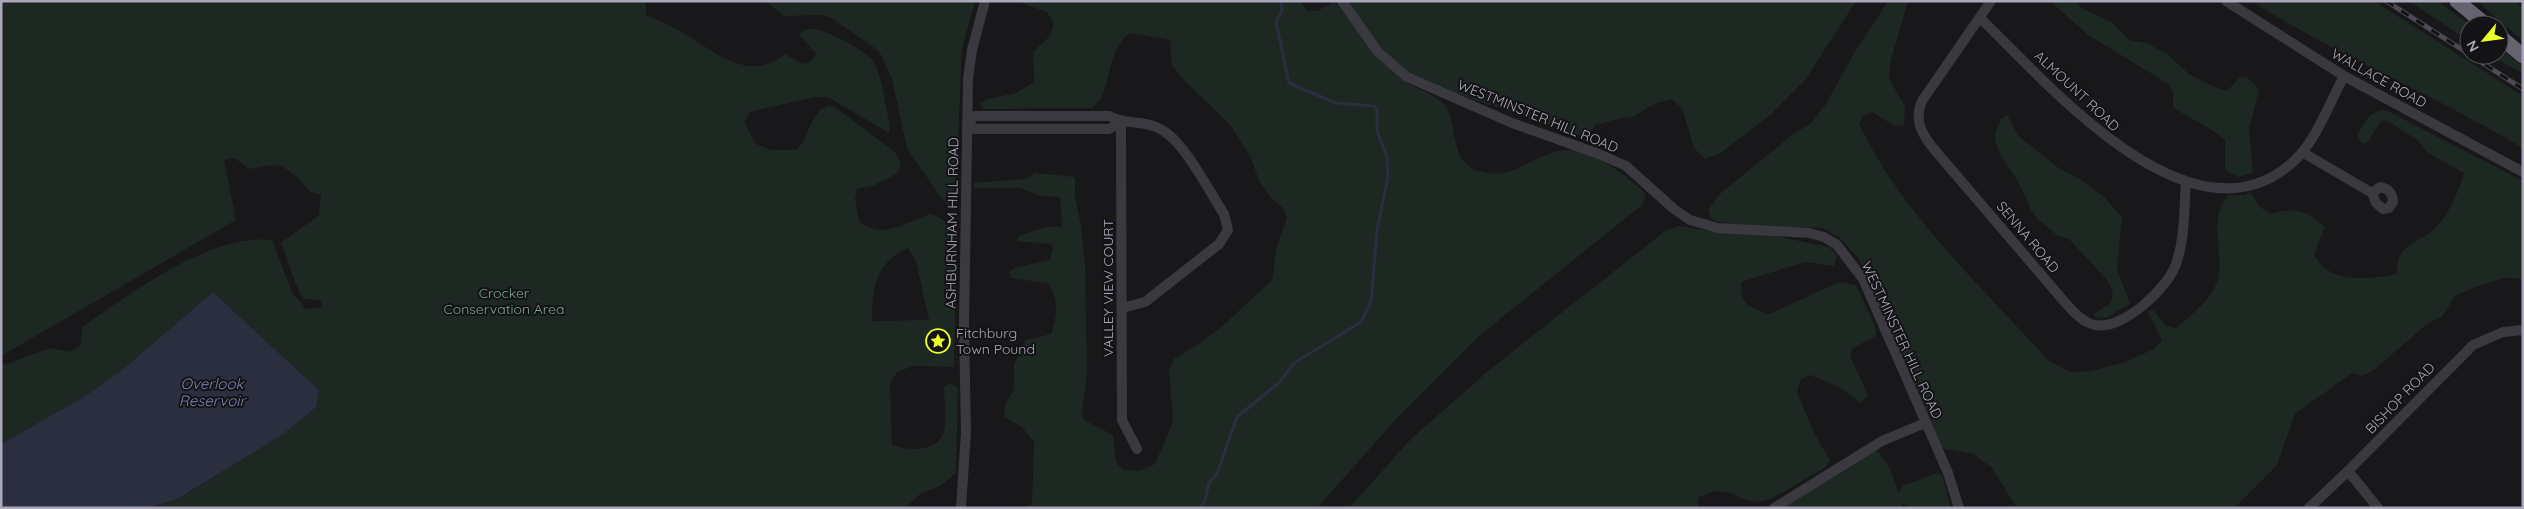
<svg xmlns="http://www.w3.org/2000/svg" width="2524" height="509" font-family="Quicksand,sans-serif">
<style>
.green{fill:#1e2823;fill-rule:evenodd}
.water{fill:#2b2e3e}
.lines{fill:none;stroke-linecap:round;stroke-linejoin:round}
.stream{stroke:#2b2e3e;stroke-width:3}
.minor{stroke:#3b3940;stroke-width:10}
.highway{stroke:#656370;stroke-width:15}
.rail-casing{stroke:#4c4a54;stroke-width:5}
.rail{stroke:#131214;stroke-width:3;stroke-dasharray:9;stroke-linecap:butt}
.labels{text-anchor:middle;dominant-baseline:central;stroke-width:4;stroke-linejoin:round;paint-order:stroke}
.street-label{font-size:14px;fill:#aaa8ba;stroke:#131214}
.park-label{font-size:14px;fill:#7da791;stroke:#131214}
.poi-label{font-size:14px;fill:#aaa8ba;stroke:#131214;text-anchor:start}
.water-label{font-size:15px;font-style:italic;fill:#7c83b8;stroke:#131214}
</style>
<rect width="100%" height="100%" fill="#181719"/>
<path class="green" d="M 1,1 L 646,1 L 646,15 C 662,22 677,28 691,38 C 722,57 751,81 785,54 L 802,64 L 810,62 L 817,54 L 799,35 C 803,31 805,29 812,29 C 824,28 871,53 875,64 C 883,82 885,105 890,125 L 889,133 L 828,97 L 814,97 L 750,112 L 744,122 L 756,144 L 772,150 L 796,150 C 812,135 807,115 829,105 L 836,108 L 894,151 L 901,163 L 898,173 L 872,186 L 857,189 L 855,199 L 859,222 C 886,240 903,222 931,214 C 944,219 952,225 957,239 L 954,367 L 913,366 L 897,372 L 890,384 L 892,445 C 908,451 938,453 944,431 C 947,418 944,399 944,386 L 950,383 L 958,388 L 956,473 L 940,486 L 920,494 L 905,508 L 146,508 L 177,500 L 282,435 L 315,407 L 319,390 L 213,292 L 121,371 L 85,396 L 1,444 L 1,366 L 50,348 L 70,352 L 81,345 L 82,327 C 132,293 210,233 272,240 L 292,292 L 306,309 L 323,307 L 320,300 L 306,299 L 300,295 L 281,243 L 319,215 L 321,195 L 309,191 L 296,176 L 283,167 L 272,165 L 249,169 L 235,158 L 224,160 L 236,220 L 1,356 ZM 908,248 L 916,261 L 929,320 L 872,321 C 872,288 875,263 908,248 Z
M 765,1 L 975,1 L 962,49 L 955,209 L 949,207 L 943,200 L 907,149 L 892,79 L 879,51 L 830,17 L 820,15 L 784,16 Z
M 1016,1 L 1300,1 L 1308,11 L 1317,11 L 1333,3 L 1338,5 C 1358,31 1377,58 1402,79 C 1414,89 1432,92 1444,104 C 1459,122 1448,159 1476,170 C 1514,184 1531,153 1565,150 C 1591,147 1628,177 1646,194 L 1642,205 L 1478,337 L 1398,417 L 1317,508 L 1008,508 L 1027,507 L 1032,504 L 1034,442 L 1022,427 L 1004,417 L 1005,404 L 1014,389 L 1014,365 L 1026,340 L 1051,334 C 1057,317 1060,297 1047,283 L 1011,278 L 1009,272 L 1017,267 L 1050,260 L 1053,248 L 1051,244 L 1017,241 L 1019,236 C 1033,231 1047,225 1062,227 L 1060,197 L 1040,196 L 1020,188 L 974,188 L 973,183 L 1026,179 L 1035,173 L 1075,177 L 1075,197 L 1081,226 L 1085,264 L 1087,374 L 1082,413 L 1084,420 L 1113,435 L 1116,462 L 1123,470 L 1140,471 L 1155,464 L 1173,422 L 1169,369 L 1174,359 L 1200,343 L 1227,322 L 1272,280 L 1277,246 L 1287,218 L 1283,208 L 1272,199 L 1259,181 L 1251,158 L 1231,126 L 1183,79 L 1172,65 L 1170,40 L 1130,33 C 1103,52 1115,91 1092,108 L 984,109 L 980,104 L 988,99 L 1016,93 L 1034,82 L 1033,52 L 1050,36 L 1054,23 L 1047,12 Z
M 1346,1 L 1856,1 L 1805,80 L 1771,114 L 1721,153 L 1705,159 L 1694,148 L 1682,108 L 1671,99 L 1654,104 L 1633,117 L 1621,118 L 1595,125 L 1590,133 L 1582,136 L 1443,89 L 1410,74 L 1392,60 L 1363,26 Z
M 1888,1 L 1908,1 L 1890,63 L 1889,79 L 1905,106 L 1904,125 L 1895,126 L 1872,112 L 1863,116 L 1859,123 C 1899,211 1984,289 2048,360 L 2070,372 L 2091,371 L 2125,362 L 2154,349 L 2162,340 L 2148,312 L 2153,310 L 2166,326 L 2176,328 C 2191,315 2213,299 2218,278 C 2224,251 2207,217 2229,195 L 2245,195 L 2250,192 L 2260,207 L 2271,214 C 2293,207 2307,210 2325,227 L 2314,254 C 2328,285 2370,279 2397,274 C 2396,240 2421,245 2438,225 C 2451,210 2458,192 2464,173 L 2428,153 L 2417,140 L 2386,120 L 2381,121 L 2368,142 L 2362,144 L 2357,136 C 2364,123 2369,110 2386,110 L 2523,181 L 2523,281 C 2509,270 2470,290 2455,296 L 2442,317 L 2428,323 L 2374,370 L 2362,376 L 2352,373 L 2295,414 L 2277,465 L 2234,508 L 2017,508 L 1991,467 L 1973,454 L 1942,448 L 1858,258 L 1840,238 L 1823,228 L 1754,227 L 1716,221 L 1711,218 L 1708,210 L 1721,193 L 1792,135 L 1811,123 L 1826,104 L 1853,55 Z
M 2050,1 L 2074,1 L 2082,8 L 2113,23 L 2129,40 L 2146,43 L 2167,54 L 2189,74 L 2208,84 L 2227,91 L 2239,78 L 2247,77 L 2259,89 L 2249,130 L 2253,172 L 2238,177 L 2225,170 L 2225,140 C 2209,126 2190,119 2173,107 L 2173,91 L 2167,83 L 2088,35 Z
M 2251,1 L 2374,1 L 2523,96 L 2523,148 C 2434,95 2338,56 2251,1 Z
M 2409,1 L 2437,1 L 2471,25 L 2469,25 L 2469,41 Z
M 2477,1 L 2515,1 L 2523,9 L 2523,41 Z
M 2499,47 L 2523,67 L 2523,74 L 2490,55 L 2499,55 Z
M 2007,115 L 2018,135 L 2057,167 L 2080,179 L 2104,197 L 2122,217 L 2117,269 L 2130,304 L 2106,318 L 2095,317 L 2094,314 L 2111,303 L 2113,292 L 2108,281 L 2069,239 L 2058,236 L 2039,220 L 2031,210 L 2019,183 L 2001,156 L 1995,141 L 1996,131 L 2001,119 Z
M 1679,226 L 1717,232 L 1775,236 L 1829,247 L 1837,256 L 1834,266 L 1805,262 L 1741,282 C 1741,305 1748,307 1769,314 L 1839,282 L 1856,285 L 1876,328 L 1876,336 L 1853,348 L 1850,356 L 1868,395 L 1861,403 L 1837,386 L 1810,375 L 1801,379 L 1797,392 L 1814,433 L 1830,460 L 1826,467 C 1813,474 1775,499 1764,501 C 1737,506 1731,479 1698,498 L 1698,508 L 1349,508 L 1411,439 L 1488,371 L 1665,231 Z
M 1876,450 C 1889,462 1894,476 1898,493 L 1903,486 L 1937,473 L 1942,475 L 1951,508 L 1914,508 L 1901,503 L 1902,508 L 1780,508 Z"/>
<path class="water" d="M 213,292 L 319,390 L 316,407 L 282,435 L 176,500 L 146,508 L 1,508 L 1,444 L 85,396 L 121,371 Z"/>
<g class="lines">
<path class="stream" d="M 1200,508 L 1205,501 L 1209,482 L 1217,474 L 1237,417 L 1280,382 L 1294,363 L 1361,322 L 1371,301 L 1377,230 L 1388,177 L 1387,157 L 1377,131 L 1377,110 L 1374,106 L 1336,103 L 1289,83 L 1276,22 L 1282,11 L 1281,1"/>
<path class="minor" d="M 1342,1 L 1378,52 L 1407,77 L 1512,123 L 1599,154 L 1626,166 L 1674,209 L 1690,220 L 1718,228 L 1809,233 L 1824,237 L 1837,245 L 1863,279 L 1948,473 L 1959,508
M 1991,1 L 1922,101 C 1914,119 1921,133 1933,148 L 2062,299 C 2071,309 2081,322 2095,325 C 2122,331 2168,288 2176,264 C 2185,239 2184,208 2186,181
M 2226,1 L 2344,76 L 2523,172
M 1981,19 C 2048,83 2193,255 2294,161 C 2316,141 2330,102 2344,76
M 1121,122 L 1109,129 L 975,129 L 967,123 L 975,116 L 1109,116 C 1126,125 1140,120 1156,127 C 1183,137 1208,190 1224,214 L 1228,230 L 1219,244 L 1145,302 L 1122,308
M 1121,122 L 1122,420 L 1137,449
M 2302,152 L 2372,193 L 2380,187 C 2388,188 2393,194 2393,202 L 2389,208 L 2383,209 L 2376,203 L 2372,193
M 2348,471 L 2378,508
M 961,508 L 966,432 L 964,327 L 968,79 L 972,50 L 985,1
M 1774,508 L 1882,441 L 1925,423
M 2309,508 L 2348,471 L 2473,345 L 2503,332 L 2523,330"/>
<path class="highway" d="M 2457,1 L 2486,25
M 2499,36 L 2523,56"/>
<g class="rail-casing">
<path id="rail" d="M 2386,1 L 2469,54
M 2470,55 L 2523,89"/>
</g>
<use href="#rail" class="rail"/>
</g>
<defs>
<g id="sight-ring" transform="scale(1.25)"><circle r="9.5" fill="#131214" stroke="#edff29" stroke-width="1.5"/><path d="M0-6L1.8-2.2L6-1.7L2.9 1.2L3.7 5.4L0 3.3L-3.7 5.4L-2.9 1.2L-6-1.7L-1.8-2.2Z" fill="#edff29"/></g>
</defs>
<g fill-rule="evenodd">
<use href="#sight-ring" x="938" y="341"/>
</g>
<g class="labels">
<g class="street-label">
<text transform="translate(2379 78) rotate(29)">WALLACE ROAD</text>
<text transform="translate(2077 91) rotate(43)">ALMOUNT ROAD</text>
<text transform="translate(1538 116) rotate(22)">WESTMINSTER HILL ROAD</text>
<text transform="translate(952 223) rotate(-89)">ASHBURNHAM HILL ROAD</text>
<text transform="translate(2028 237) rotate(50)">SENNA ROAD</text>
<text transform="translate(1108 288) rotate(-90)">VALLEY VIEW COURT</text>
<text transform="translate(1902 340) rotate(65)">WESTMINSTER HILL ROAD</text>
<text transform="translate(2400 398) rotate(-46)">BISHOP ROAD</text>
</g>
<g class="park-label">
<text x="504" y="293">Crocker<tspan x="504" dy="16">Conservation Area</tspan></text>
</g>
<g class="poi-label">
<text x="956" y="333">Fitchburg<tspan x="956" dy="16">Town Pound</tspan></text>
</g>
<g class="water-label">
<text x="212" y="383">Overlook<tspan x="212" dy="17">Reservoir</tspan></text>
</g>
</g>
<rect width="2524" height="509" fill="none" stroke="#aaa8ba" stroke-width="5"/>
<g transform="translate(2484 40) rotate(241)"><circle r="24" fill="#131214" stroke="#4f4e56"/>
<path d="M0-4L9 19L0 12L-9 19Z" fill="#edff29"/>
<text y="-8" font-size="14" font-weight="bold" text-anchor="middle" fill="#aaa8ba">N</text>
</g>
</svg>
